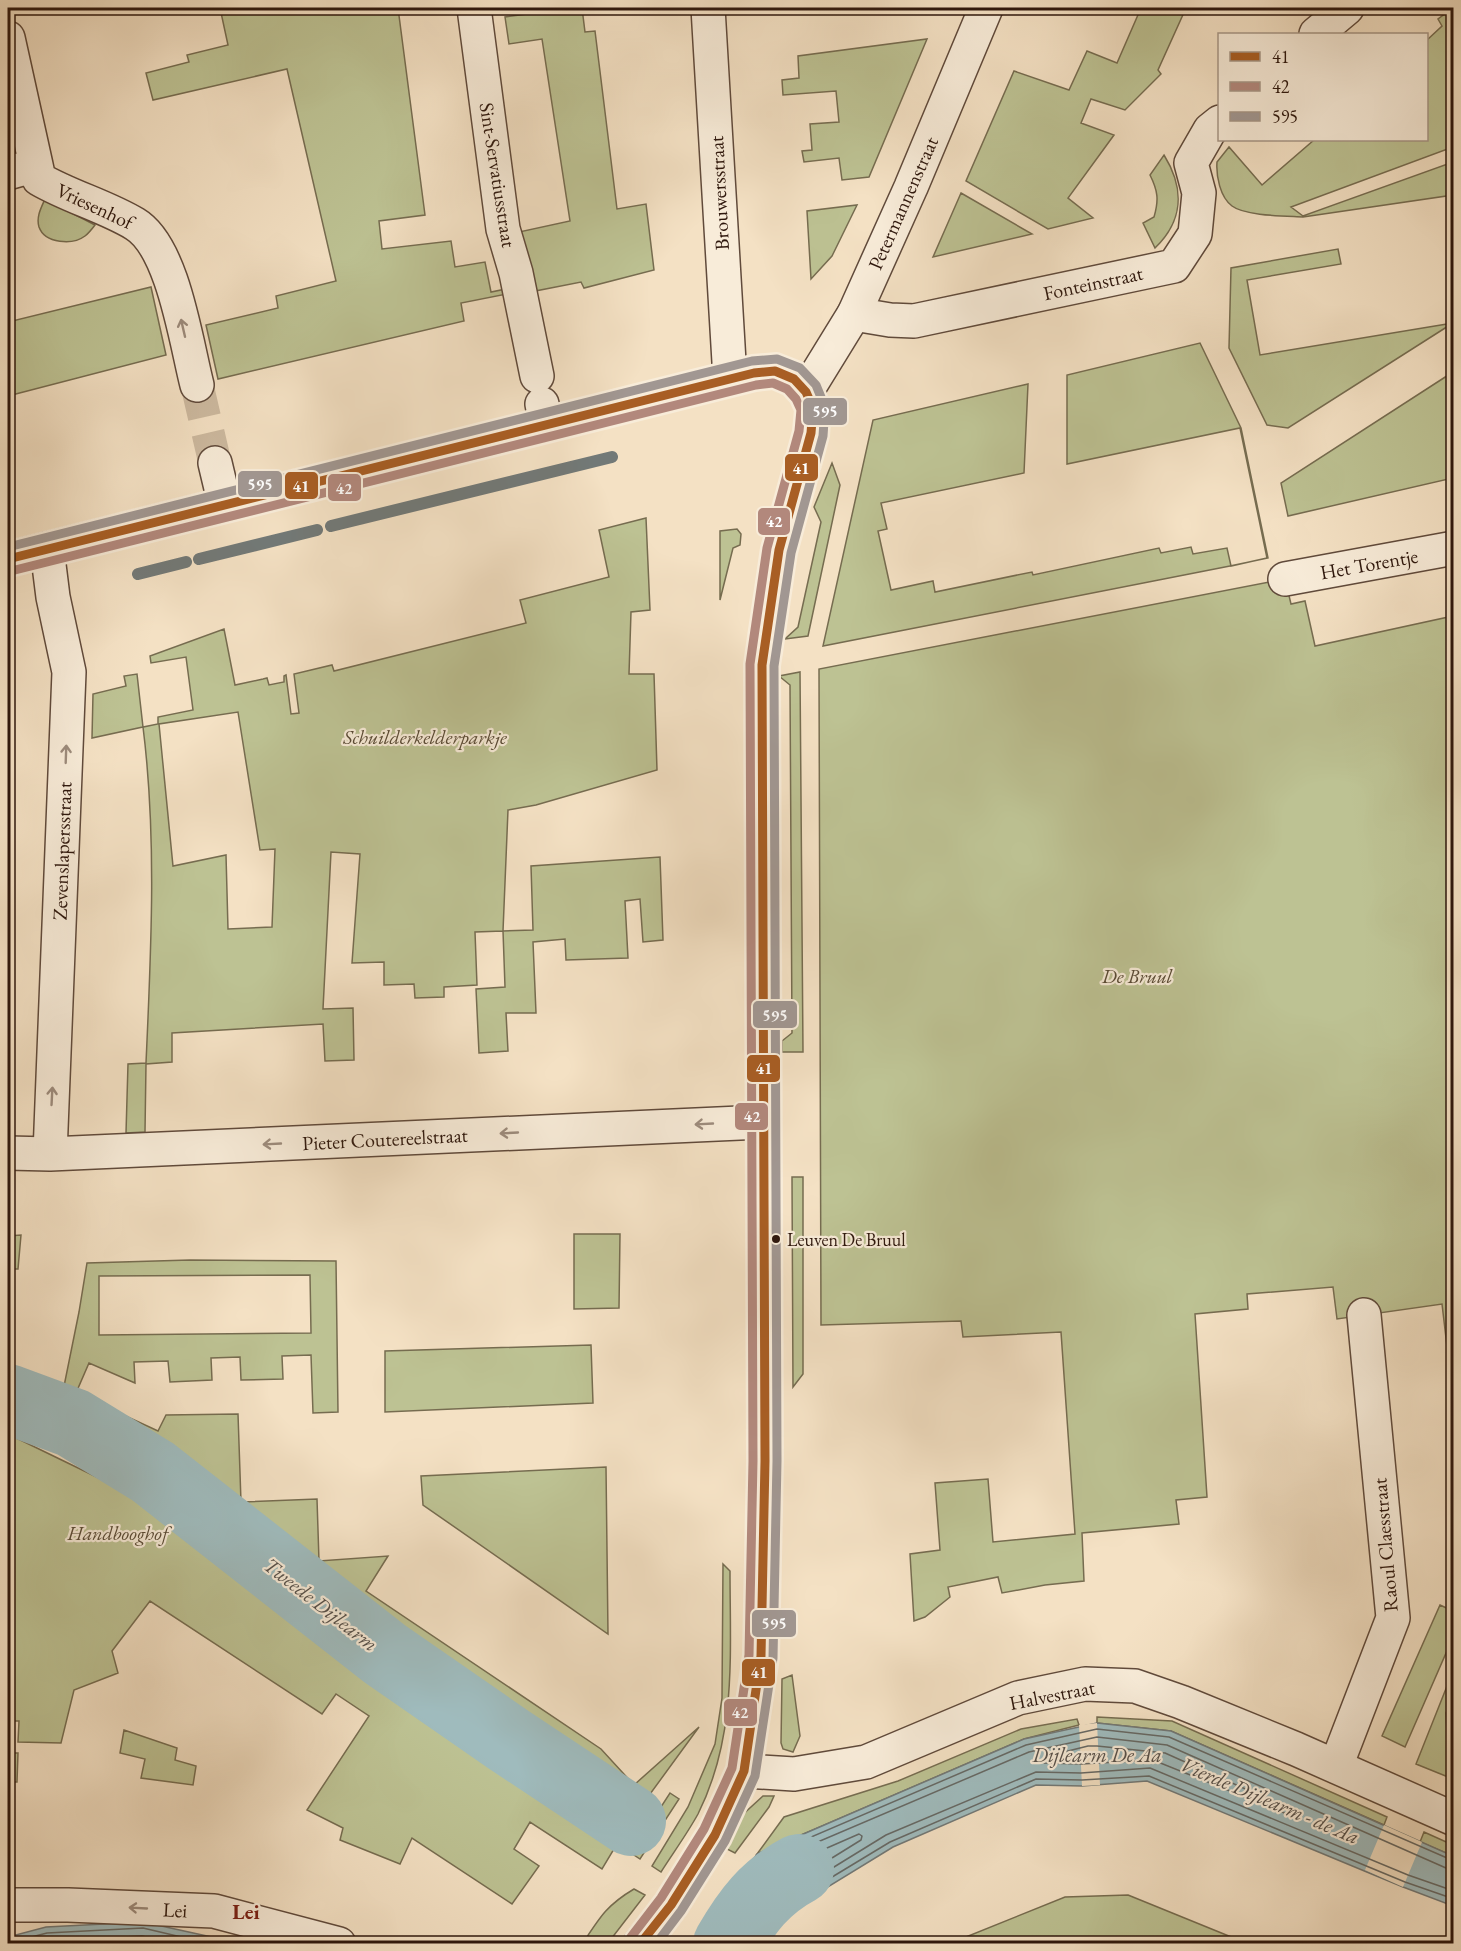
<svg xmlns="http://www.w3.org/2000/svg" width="1461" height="1951" font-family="'EB Garamond',serif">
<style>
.green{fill:#bdc293;stroke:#766c50;stroke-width:1.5;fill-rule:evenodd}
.water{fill:#9fbbbd;stroke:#727977;stroke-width:1.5}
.pier{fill:#f4e1c4}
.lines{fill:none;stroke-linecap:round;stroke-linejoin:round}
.shore{stroke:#666965;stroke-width:1.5}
.stream{stroke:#727977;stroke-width:12}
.river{stroke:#9fbbbd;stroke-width:70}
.minor-tunnel{stroke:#ccb99f;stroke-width:33;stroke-dasharray:33 16;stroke-linecap:butt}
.minor-casing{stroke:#604a3b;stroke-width:36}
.tertiary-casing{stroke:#604a3b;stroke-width:36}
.minor{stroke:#f8ecd9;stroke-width:33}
.tertiary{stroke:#f8ecd9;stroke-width:33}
.bus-1-casing{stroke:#f8ecd9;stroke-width:14}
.bus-2-casing{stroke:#f8ecd9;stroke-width:14}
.bus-3-casing{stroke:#f8ecd9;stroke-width:14}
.bus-1{stroke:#a85e24;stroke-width:9}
.bus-2{stroke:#b2887c;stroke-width:9}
.bus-3{stroke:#a19792;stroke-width:9}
.oneway{stroke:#9d8c7d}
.bus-dot{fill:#2e170d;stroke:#f8ecd9;stroke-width:2}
.labels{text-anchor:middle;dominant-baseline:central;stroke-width:4.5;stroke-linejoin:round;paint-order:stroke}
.bus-label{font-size:18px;fill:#2e170d;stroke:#f8ecd9;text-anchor:start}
.street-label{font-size:20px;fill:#2e170d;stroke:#f8ecd9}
.park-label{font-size:20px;font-style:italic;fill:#594a35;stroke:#f8ecd9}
.water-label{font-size:21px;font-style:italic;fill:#56504b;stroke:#f8ecd9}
.neighbourhood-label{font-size:21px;font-weight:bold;fill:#7a1f14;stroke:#f8ecd9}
.line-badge{stroke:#f8ecd9;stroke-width:2}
.badge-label{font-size:16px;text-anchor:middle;font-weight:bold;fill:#fff}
</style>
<rect width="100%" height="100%" fill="#f4e1c4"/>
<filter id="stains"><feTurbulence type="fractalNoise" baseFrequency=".00333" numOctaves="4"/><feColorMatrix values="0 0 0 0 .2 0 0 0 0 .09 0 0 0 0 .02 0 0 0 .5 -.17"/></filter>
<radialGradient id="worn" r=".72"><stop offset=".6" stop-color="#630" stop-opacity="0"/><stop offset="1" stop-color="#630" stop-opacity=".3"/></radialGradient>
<path class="green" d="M 220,8 L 398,8 L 425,215 L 379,221 L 382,249 L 451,241 L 455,267 L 485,262 L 491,292 L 506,289 L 507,294 L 461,303 L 464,321 L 218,379 L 206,325 L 278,308 L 276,296 L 336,281 L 287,69 L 153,100 L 146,73 L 189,62 L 187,55 L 228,45 Z
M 542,8 L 582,8 L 585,32 L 595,31 L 617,209 L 646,204 L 654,270 L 584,288 L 581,282 L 530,292 L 519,232 L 570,221 L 542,39 L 509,44 L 505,17 L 542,12 Z
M 1141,8 L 1186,8 L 1158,70 L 1161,74 L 1125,110 L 1091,99 L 1081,123 L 1114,135 L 1068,198 L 1093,218 L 1048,229 L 966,181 L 1014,71 L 1069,90 L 1087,51 L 1117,63 Z
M 1453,8 L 1453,147 L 1291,207 L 1303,216 L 1453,162 L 1453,195 L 1303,217 C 1286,216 1245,216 1232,206 C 1220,197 1216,176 1217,162 L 1229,147 L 1262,185 L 1314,140 L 1426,140 L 1427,40 L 1442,26 L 1438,19 Z
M 927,39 L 869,177 L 842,180 L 839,158 L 804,162 L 802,151 L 812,150 L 810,124 L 839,122 L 836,91 L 783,95 L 782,80 L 799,78 L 798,56 Z
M 1164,155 C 1185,189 1183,221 1155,248 L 1143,223 L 1154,217 C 1159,200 1158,191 1150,175 Z
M 961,193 L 1032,234 L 933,257 Z
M 45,199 L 95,225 C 92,229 89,233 85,236 C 73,245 45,244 39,227 C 36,217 41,208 45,199 Z
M 857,205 L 832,256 L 811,279 L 807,211 Z
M 1338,249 L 1341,264 L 1247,280 L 1260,355 L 1453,323 L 1288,428 L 1267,425 L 1229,348 L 1231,268 Z
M 151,287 L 166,355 L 8,396 L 8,322 Z
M 1200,343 L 1241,428 L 1268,558 L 1230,566 L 823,646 L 873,420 L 1028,384 L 1024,473 L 881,503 L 887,529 L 878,531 L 891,590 L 933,581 L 935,592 L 1032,572 L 1033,575 L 1159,548 L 1161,553 L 1191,547 L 1193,554 L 1227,548 L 1231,566 L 1267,558 L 1240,428 L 1067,464 L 1067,375 Z
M 1453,372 L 1453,478 L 1288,516 L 1281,483 Z
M 832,463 L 840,485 L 808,636 L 785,639 L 798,627 L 821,522 L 814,507 Z
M 646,518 L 650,610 L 631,612 L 629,674 L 654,674 L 657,770 L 536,805 L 508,810 L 503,931 L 533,930 L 531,866 L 660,857 L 663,940 L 643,942 L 640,899 L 625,901 L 628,958 L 566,960 L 565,939 L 533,942 L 536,1013 L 506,1013 L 508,1051 L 479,1053 L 476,989 L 505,987 L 503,931 L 475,932 L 477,985 L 444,987 L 444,997 L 415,998 L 414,984 L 384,985 L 384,962 L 352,963 L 360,854 L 331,852 L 323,1009 L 353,1008 L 354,1060 L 325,1061 L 323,1024 L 172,1033 L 172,1062 L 146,1064 L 145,1132 L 126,1133 L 128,1064 L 146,1063 C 151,952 157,838 143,727 L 92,738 L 93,694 L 126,686 L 124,676 L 137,674 L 143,727 L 158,724 L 158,717 L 193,710 L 186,657 L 151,663 L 150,656 L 224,629 L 235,685 L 263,679 L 267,678 L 269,685 L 284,682 L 284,676 L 286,675 L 291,714 L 299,713 L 294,674 L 332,665 L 334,671 L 526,623 L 520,600 L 609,577 L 599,530 ZM 238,712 L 260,850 L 275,849 L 272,927 L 228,929 L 226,855 L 173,866 L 159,724 Z
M 737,529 L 741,534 L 740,545 L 733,548 L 720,600 L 720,531 Z
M 1285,579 L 1291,604 L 1305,601 L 1315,646 L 1453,616 L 1453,1398 L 1442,1304 L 1337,1319 L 1333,1287 L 1247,1294 L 1248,1309 L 1195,1314 L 1207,1497 L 1176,1500 L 1179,1524 L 1082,1533 L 1084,1581 L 1045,1585 L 1002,1593 L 998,1577 L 948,1587 L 950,1597 L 925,1617 L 914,1621 L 910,1554 L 940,1550 L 935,1483 L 988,1479 L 993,1542 L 1075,1534 L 1061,1332 L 963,1337 L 961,1321 L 821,1325 L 819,669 Z
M 800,672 L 803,1052 L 782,1052 L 782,1041 L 792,1033 L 790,685 L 779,676 Z
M 792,1177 L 803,1177 L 803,1374 L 793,1387 Z
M 574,1234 L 620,1234 L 619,1308 L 574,1309 Z
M 21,1235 L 18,1269 L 8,1269 L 8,1236 Z
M 190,1260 L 336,1261 L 338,1412 L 313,1413 L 311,1355 L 282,1356 L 283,1379 L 241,1380 L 240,1357 L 211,1358 L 212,1380 L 170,1382 L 168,1361 L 134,1362 L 135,1383 L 89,1363 L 76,1393 L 158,1431 L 166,1415 L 238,1414 L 241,1502 L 317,1499 L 319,1561 L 388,1556 L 366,1591 L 601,1749 L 634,1785 L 699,1727 L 634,1816 L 414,1669 L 388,1634 L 153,1437 L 62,1396 L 79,1312 L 87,1263 ZM 310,1275 L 311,1333 L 99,1335 L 99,1276 Z
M 591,1345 L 593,1403 L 385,1412 L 385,1351 Z
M 8,1434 L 142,1499 L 369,1681 L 617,1844 L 602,1869 L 530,1822 L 514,1849 L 539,1866 L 512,1904 L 412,1838 L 400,1864 L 340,1840 L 343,1828 L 307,1810 L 369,1716 L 336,1694 L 322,1714 L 150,1601 L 112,1651 L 118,1673 L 74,1690 L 61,1743 L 18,1742 L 19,1721 L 8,1721 Z
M 606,1467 L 608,1634 L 423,1505 L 421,1476 Z
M 723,1564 L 730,1571 C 730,1655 737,1736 698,1814 C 687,1834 673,1853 661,1872 L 652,1866 L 688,1807 L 715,1744 L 722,1698 Z
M 1440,1605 L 1453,1611 L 1453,1637 L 1405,1747 L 1382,1736 Z
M 1453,1671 L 1453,1696 L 1446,1713 L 1448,1754 L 1453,1762 L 1453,1779 L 1416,1764 Z
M 792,1675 L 800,1736 L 793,1752 L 783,1749 L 781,1743 L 782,1679 Z
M 1097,1717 L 1172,1721 L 1387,1817 L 1384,1825 L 1171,1731 L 1097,1723 Z
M 1077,1719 L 1079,1725 L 1024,1739 L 757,1854 L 784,1817 L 898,1781 L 1021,1729 Z
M 124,1730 L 177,1748 L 175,1760 L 196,1766 L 193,1785 L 141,1778 L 145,1759 L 120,1753 Z
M 8,1753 L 18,1753 L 17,1782 L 8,1782 Z
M 670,1793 L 679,1799 L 640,1859 L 631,1853 Z
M 763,1796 L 774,1796 L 769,1807 L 735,1853 L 725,1848 L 739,1818 Z
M 1424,1832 L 1453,1845 L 1453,1856 L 1420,1842 Z
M 634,1889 L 645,1895 L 608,1943 L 583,1943 C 600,1917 607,1905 634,1889 Z
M 1128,1895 L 1246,1943 L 951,1943 L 1065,1897 Z"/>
<path class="water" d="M 1097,1723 L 1171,1731 L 1453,1856 L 1453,1906 L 1403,1887 L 1147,1781 L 1082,1786 L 1036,1785 L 893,1847 L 803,1902 L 750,1943 L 702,1930 L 757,1854 L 1024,1739 Z
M 143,1922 L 239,1943 L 8,1944 L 8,1937 L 46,1927 Z"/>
<path class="pier" d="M 1097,1723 L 1100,1785 L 1082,1786 L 1079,1725 Z
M 1384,1825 L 1422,1842 L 1403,1887 L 1365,1870 Z"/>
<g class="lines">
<path class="shore" d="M 1088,1746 L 1097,1746 L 1165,1753 L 1299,1813 L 1301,1816 L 1297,1818 L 1153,1760 L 1081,1764 L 1044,1763 L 1042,1761 L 1044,1757 Z
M 859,1834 L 862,1836 L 861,1840 L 790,1884 L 747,1917 L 743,1916 L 743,1912 L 772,1872 Z
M 1454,1861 L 1169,1737 L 1097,1729 L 1026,1745 L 762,1858 L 714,1925 L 716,1928 L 748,1936 L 799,1897 L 890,1842 L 1036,1779 L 1082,1780 L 1149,1776 L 1405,1882 L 1454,1899
M 1454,1869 L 1446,1868 L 1167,1745 L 1097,1737 L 1029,1752 L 766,1864 L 726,1921 L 728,1923 L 747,1928 L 795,1891 L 886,1835 L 1036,1772 L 1081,1773 L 1150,1768 L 1408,1875 L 1454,1891
M 8,1943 L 47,1933 L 143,1928 L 211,1944
M 38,1944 L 49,1941 L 142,1936 L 177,1944"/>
<path class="stream" d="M 331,526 L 612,457
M 199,559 L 317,530
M 138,574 L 186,562"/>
<path class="river" d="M 8,1399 L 73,1423 L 153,1472 L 385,1654 L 509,1740 L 631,1821
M 728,1944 C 747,1911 765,1887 799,1869"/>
<path class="minor-tunnel" d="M 197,385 L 215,463"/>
<g class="minor-casing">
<path id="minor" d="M 474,8 L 503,229 L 516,273 L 537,376
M 708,8 L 730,379
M 1316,34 L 1347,8
M 8,38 L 36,165 L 8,173
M 36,165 L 39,179 C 70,197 105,206 135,224 C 173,247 186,342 197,385
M 854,314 L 890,320 L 914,321 L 1174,266 L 1195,234 L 1199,193 L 1191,163 L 1210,130 L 1220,122
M 542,404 L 546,425
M 215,463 L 225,505
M 47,549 L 53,597 L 69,672 L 50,1154
M 1285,579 L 1454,548
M 8,1153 L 50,1154 L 762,1122
M 1336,1766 L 1393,1618 L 1364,1315
M 744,1771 L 794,1774 L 866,1762 L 1018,1698 L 1085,1684 L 1135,1686 L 1181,1702 L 1296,1749 L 1454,1819
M 8,1905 L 68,1905 L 214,1911 L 339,1944"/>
</g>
<g class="tertiary-casing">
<path id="tertiary" d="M 806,392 L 854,314 L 911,187 L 986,8
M 8,559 L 754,373 L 775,371 L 794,379 L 806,392 L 813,408 L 811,433 L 803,465 L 779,550 L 762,665 L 765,1461 L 761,1656 L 744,1771 L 715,1835 L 671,1905 L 640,1944"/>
</g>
<use href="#minor" class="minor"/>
<use href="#tertiary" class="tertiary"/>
<g class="bus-1-casing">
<path id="bus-1" d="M 8,559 L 754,373 L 775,371 L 794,379 L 806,392 L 813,408 L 811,433 L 779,550 L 762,665 L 765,1461 L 761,1656 L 744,1771 L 715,1835 L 671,1905 L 640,1944"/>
</g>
<g class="bus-2-casing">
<path id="bus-2" d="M 11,571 L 756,385 L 773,383 L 787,389 L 796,399 L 801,410 L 799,431 L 767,548 L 750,664 L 753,1461 L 749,1655 L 732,1768 L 704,1829 L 661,1898 L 631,1937"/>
</g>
<g class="bus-3-casing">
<path id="bus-3" d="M 8,547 L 752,361 L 777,359 L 800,368 L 816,385 L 825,407 L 823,436 L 791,553 L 774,666 L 777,1461 L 773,1658 L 755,1776 L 725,1841 L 681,1911 L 656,1944"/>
</g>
<use href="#bus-1" class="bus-1"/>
<use href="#bus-2" class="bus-2"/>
<use href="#bus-3" class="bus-3"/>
</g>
<defs><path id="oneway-shaft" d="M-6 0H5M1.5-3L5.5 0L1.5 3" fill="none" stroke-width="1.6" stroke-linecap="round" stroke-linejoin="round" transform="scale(1.5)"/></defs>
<g class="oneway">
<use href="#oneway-shaft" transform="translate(183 328) rotate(-103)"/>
<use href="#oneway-shaft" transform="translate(66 754) rotate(-88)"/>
<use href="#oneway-shaft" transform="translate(52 1096) rotate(-87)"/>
<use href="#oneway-shaft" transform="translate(704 1124) rotate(177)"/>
<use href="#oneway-shaft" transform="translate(509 1133) rotate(177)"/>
<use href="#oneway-shaft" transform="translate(272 1144) rotate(177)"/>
<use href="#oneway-shaft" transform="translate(138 1908) rotate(-177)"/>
</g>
<circle class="bus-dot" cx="776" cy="1239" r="5"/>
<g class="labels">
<g class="bus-label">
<text x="787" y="1239">Leuven De Bruul</text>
</g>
<g class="street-label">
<text transform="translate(498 175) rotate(81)">Sint-Servatiusstraat</text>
<text transform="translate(719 193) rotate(-93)">Brouwersstraat</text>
<text transform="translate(903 203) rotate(-66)">Petermannenstraat</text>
<text transform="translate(95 206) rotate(25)">Vriesenhof</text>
<text transform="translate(1093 283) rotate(-12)">Fonteinstraat</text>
<text transform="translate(1369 564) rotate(-10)">Het Torentje</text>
<text transform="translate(62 851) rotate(-88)">Zevenslapersstraat</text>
<text transform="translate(385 1139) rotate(-3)">Pieter Coutereelstraat</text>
<text transform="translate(1385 1545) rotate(-95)">Raoul Claesstraat</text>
<text transform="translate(1052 1695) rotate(-11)">Halvestraat</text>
<text transform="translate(175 1910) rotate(3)">Lei</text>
</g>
<g class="park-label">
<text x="425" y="737">Schuilderkelderparkje</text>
<text x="1137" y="976">De Bruul</text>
<text x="118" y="1533">Handbooghof</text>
</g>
<g class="water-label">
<text transform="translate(321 1604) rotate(38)">Tweede Dijlearm</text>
<text x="1097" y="1754">Dijlearm De Aa</text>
<text transform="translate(1270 1800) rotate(23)">Vierde Dijlearm - de Aa</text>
</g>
<g class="neighbourhood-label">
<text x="246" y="1911">Lei</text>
</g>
</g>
<g class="line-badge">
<rect x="802" y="397" width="46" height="29" rx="6" fill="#a19792"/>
<rect x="784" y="453" width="35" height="29" rx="6" fill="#a85e24"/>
<rect x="237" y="470" width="46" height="28" rx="6" fill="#a19792"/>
<rect x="284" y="471" width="35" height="29" rx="6" fill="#a85e24"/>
<rect x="327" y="473" width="35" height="29" rx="6" fill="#b2887c"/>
<rect x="757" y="507" width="34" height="29" rx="6" fill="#b2887c"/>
<rect x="752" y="1000" width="46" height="29" rx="6" fill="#a19792"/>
<rect x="746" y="1054" width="35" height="29" rx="6" fill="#a85e24"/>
<rect x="734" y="1102" width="35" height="29" rx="6" fill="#b2887c"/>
<rect x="751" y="1609" width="46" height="29" rx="6" fill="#a19792"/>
<rect x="741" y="1658" width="35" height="29" rx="6" fill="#a85e24"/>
<rect x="723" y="1698" width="35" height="29" rx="6" fill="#b2887c"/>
</g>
<g class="badge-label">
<text x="825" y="417">595</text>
<text x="801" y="474">41</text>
<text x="260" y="490">595</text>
<text x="301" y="492">41</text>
<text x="344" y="494">42</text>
<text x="774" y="527">42</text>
<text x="775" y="1021">595</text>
<text x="764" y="1074">41</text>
<text x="752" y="1122">42</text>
<text x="774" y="1629">595</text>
<text x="759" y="1678">41</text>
<text x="740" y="1718">42</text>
</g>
<rect width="1461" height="1951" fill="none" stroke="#f4e1c4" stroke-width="30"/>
<rect x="9" y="9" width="1443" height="1933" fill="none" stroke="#2e170d" stroke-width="3"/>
<rect x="15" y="15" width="1431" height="1921" fill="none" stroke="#2e170d" stroke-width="1.5"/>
<rect x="1218" y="33" width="210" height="108" fill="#f8ecd9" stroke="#a79787" stroke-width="1.5"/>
<rect x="1230" y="52" width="30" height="9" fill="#a85e24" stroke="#a79787" stroke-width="1.5"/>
<text x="1272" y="63" font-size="18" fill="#2e170d">41</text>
<rect x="1230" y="82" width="30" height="9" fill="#b2887c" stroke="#a79787" stroke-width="1.5"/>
<text x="1272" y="93" font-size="18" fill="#2e170d">42</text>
<rect x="1230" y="112" width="30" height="9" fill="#a19792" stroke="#a79787" stroke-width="1.5"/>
<text x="1272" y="123" font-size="18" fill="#2e170d">595</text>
<rect width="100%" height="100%" filter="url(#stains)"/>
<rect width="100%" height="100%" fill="url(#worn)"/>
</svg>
